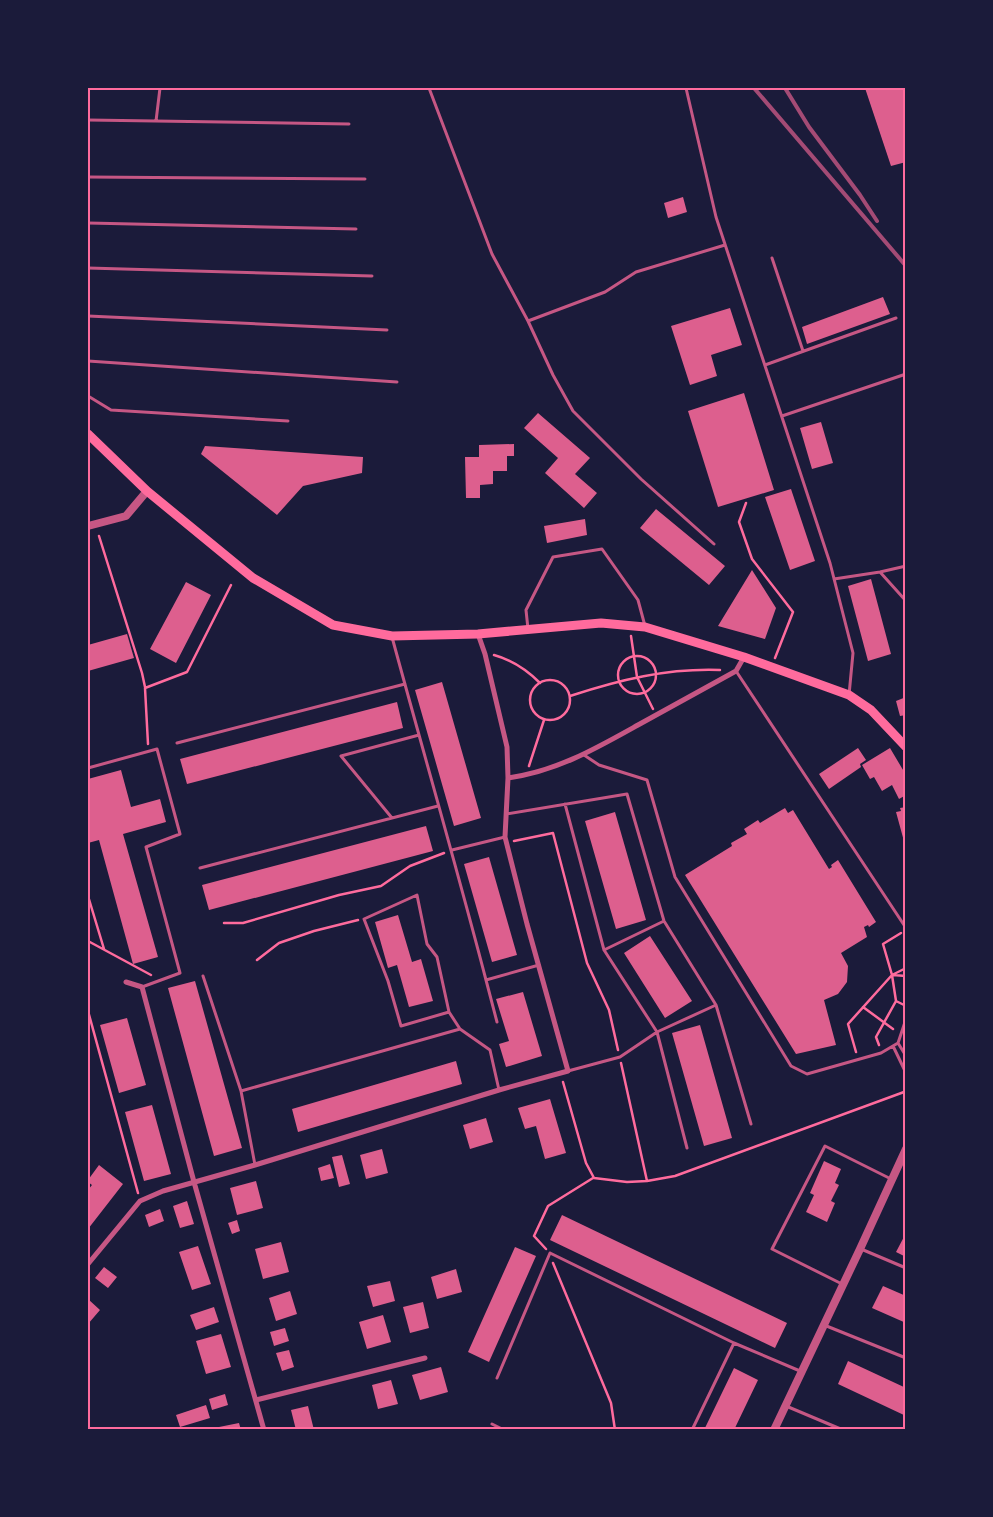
<svg xmlns="http://www.w3.org/2000/svg" width="993" height="1517" font-family="Ubuntu,sans-serif">
<style>
.building{fill:#dd5f8e}
.lines{fill:none;stroke-linecap:round;stroke-linejoin:round}
.path{stroke:#ff6b9d;stroke-width:2.5}
.service{stroke:#c65784;stroke-width:3}
.minor{stroke:#c65784;stroke-width:5}
.tertiary{stroke:#c65784;stroke-width:8}
.secondary{stroke:#ff6b9d;stroke-width:9}
.rail{stroke:#a44b75;stroke-width:4}
.neatline{fill:none;stroke:#ff6b9d;stroke-width:2}
</style>
<rect width="100%" height="100%" fill="#1b1b3a"/>
<path class="building" d="M 865,88 L 906,88 L 906,162 L 891,166 Z
M 683,197 L 687,212 L 668,218 L 664,203 Z
M 883,297 L 890,314 L 807,344 L 802,327 Z
M 730,308 L 742,345 L 711,355 L 717,376 L 690,385 L 671,326 Z
M 744,393 L 774,490 L 718,507 L 688,411 Z
M 538,413 L 590,458 L 575,474 L 597,493 L 584,508 L 545,473 L 558,458 L 524,428 Z
M 821,422 L 833,463 L 812,469 L 800,428 Z
M 514,444 L 514,456 L 507,456 L 507,471 L 493,471 L 493,484 L 480,485 L 480,498 L 466,498 L 465,457 L 479,457 L 479,445 Z
M 205,446 L 363,457 L 362,473 L 303,486 L 277,515 L 201,454 Z
M 791,489 L 815,561 L 790,570 L 765,497 Z
M 656,509 L 725,566 L 709,585 L 640,528 Z
M 585,519 L 587,535 L 547,543 L 544,526 Z
M 752,570 L 776,608 L 765,639 L 718,626 Z
M 871,579 L 891,654 L 868,661 L 848,586 Z
M 186,582 L 211,595 L 176,663 L 150,649 Z
M 127,634 L 134,658 L 88,671 L 88,645 Z
M 442,682 L 481,818 L 454,826 L 415,690 Z
M 906,697 L 906,715 L 900,716 L 896,701 Z
M 397,702 L 403,728 L 187,784 L 180,759 Z
M 858,748 L 866,760 L 860,764 L 861,767 L 829,789 L 819,774 Z
M 890,748 L 906,775 L 906,795 L 899,799 L 892,785 L 882,791 L 874,777 L 870,779 L 862,765 Z
M 121,770 L 131,807 L 160,799 L 166,822 L 123,834 L 158,957 L 133,964 L 99,840 L 88,843 L 88,779 Z
M 906,807 L 906,845 L 905,845 L 896,812 L 901,811 L 900,808 Z
M 785,808 L 788,813 L 793,810 L 829,869 L 832,867 L 831,865 L 838,860 L 876,922 L 869,927 L 868,925 L 864,927 L 867,937 L 841,953 L 848,966 L 847,982 L 838,994 L 824,1000 L 836,1045 L 796,1054 L 685,875 L 732,846 L 731,843 L 747,834 L 744,829 L 758,820 L 760,823 Z
M 615,812 L 646,920 L 616,929 L 585,821 Z
M 426,826 L 433,851 L 209,910 L 202,885 Z
M 489,857 L 517,955 L 492,962 L 464,864 Z
M 398,915 L 412,962 L 421,959 L 433,1001 L 409,1007 L 397,965 L 388,968 L 375,922 Z
M 650,936 L 692,1001 L 665,1018 L 624,953 Z
M 195,981 L 242,1148 L 214,1156 L 168,988 Z
M 523,992 L 542,1056 L 506,1067 L 499,1044 L 509,1041 L 496,999 Z
M 127,1018 L 146,1085 L 119,1093 L 100,1025 Z
M 700,1025 L 732,1138 L 704,1146 L 672,1033 Z
M 456,1061 L 462,1084 L 298,1132 L 292,1109 Z
M 550,1099 L 566,1153 L 545,1159 L 536,1126 L 525,1129 L 518,1108 Z
M 152,1105 L 171,1174 L 144,1181 L 125,1112 Z
M 486,1118 L 493,1142 L 470,1149 L 463,1125 Z
M 382,1149 L 388,1173 L 366,1179 L 360,1155 Z
M 342,1155 L 350,1184 L 339,1187 L 332,1157 Z
M 824,1161 L 841,1169 L 835,1183 L 839,1185 L 831,1201 L 835,1203 L 827,1222 L 806,1212 L 814,1195 L 810,1193 Z
M 330,1164 L 334,1178 L 321,1181 L 318,1168 Z
M 99,1165 L 123,1184 L 88,1229 L 88,1190 L 92,1185 L 88,1182 L 88,1180 Z
M 256,1181 L 263,1208 L 237,1215 L 230,1188 Z
M 187,1201 L 194,1224 L 180,1228 L 173,1206 Z
M 160,1209 L 164,1221 L 149,1227 L 145,1215 Z
M 562,1215 L 787,1323 L 775,1348 L 550,1240 Z
M 237,1220 L 240,1231 L 232,1234 L 228,1223 Z
M 906,1233 L 906,1257 L 896,1252 Z
M 281,1242 L 289,1272 L 263,1279 L 255,1249 Z
M 198,1246 L 211,1284 L 192,1290 L 179,1252 Z
M 515,1247 L 536,1256 L 489,1362 L 468,1352 Z
M 104,1267 L 117,1277 L 108,1288 L 95,1278 Z
M 456,1269 L 462,1292 L 437,1299 L 431,1277 Z
M 390,1281 L 395,1301 L 373,1307 L 367,1286 Z
M 883,1286 L 906,1296 L 906,1323 L 872,1308 Z
M 290,1291 L 297,1314 L 276,1321 L 269,1298 Z
M 88,1299 L 100,1310 L 88,1324 Z
M 423,1302 L 429,1328 L 410,1333 L 403,1307 Z
M 214,1307 L 219,1322 L 196,1330 L 190,1315 Z
M 383,1315 L 391,1342 L 367,1349 L 359,1322 Z
M 285,1328 L 289,1341 L 274,1346 L 270,1332 Z
M 221,1334 L 231,1367 L 206,1374 L 196,1341 Z
M 289,1350 L 294,1367 L 282,1371 L 276,1353 Z
M 848,1361 L 906,1388 L 906,1416 L 838,1384 Z
M 441,1367 L 448,1392 L 420,1400 L 412,1375 Z
M 734,1368 L 758,1380 L 734,1430 L 704,1430 Z
M 391,1380 L 398,1404 L 378,1409 L 372,1385 Z
M 225,1394 L 228,1405 L 212,1410 L 209,1399 Z
M 206,1405 L 210,1418 L 180,1427 L 176,1415 Z
M 308,1406 L 314,1430 L 296,1430 L 291,1410 Z
M 239,1423 L 241,1430 L 219,1430 L 219,1427 Z"/>
<g class="lines">
<path class="path" d="M 746,503 L 739,522 L 752,559 L 793,612 L 775,658
M 99,536 L 142,673 L 145,687
M 631,636 L 637,677 L 653,709
M 494,655 C 512,660 526,669 540,683
M618 675a19 19 0 1 1 38 0a19 19 0 1 1-38 0Z
M530 700a20 20 0 1 1 40 0a20 20 0 1 1-40 0Z
M 570,696 C 619,680 667,668 720,670
M 148,744 L 145,688 L 187,672 L 231,585
M 529,766 L 544,720
M 514,841 L 553,833 L 587,963 L 609,1010 L 618,1050
M 88,896 L 104,949
M 224,923 L 243,923 L 339,895 L 381,886 L 410,866 L 444,853
M 88,941 L 151,975
M 257,960 L 279,943 L 314,931 L 358,920
M 893,975 L 906,976
M 896,1001 L 906,1006
M 863,1007 L 893,1029
M 88,1011 L 138,1193
M 879,1045 L 876,1037 L 896,1001 L 892,975 L 883,944 L 901,933
M 856,1052 L 848,1024 L 892,975 L 906,968
M 621,1063 L 647,1181
M 563,1082 L 586,1163 L 594,1178 L 627,1182 L 647,1181 L 675,1176 L 904,1092
M 546,1249 L 534,1236 L 548,1206 L 593,1178
M 553,1263 L 611,1403 L 615,1430"/>
<path class="service" d="M 429,88 L 492,254 L 528,321 L 605,292 L 636,272 L 725,245
M 686,88 L 716,217 L 830,563 L 853,653 L 849,695
M 88,120 L 349,124
M 156,121 L 160,88
M 88,177 L 365,179
M 88,223 L 356,229
M 772,258 L 803,351
M 88,268 L 372,276
M 88,316 L 387,330
M 528,321 L 553,375 L 573,411 L 641,479 L 714,544
M 88,361 L 397,382
M 765,365 L 896,318
M 88,396 L 111,410 L 288,421
M 782,416 L 903,375
M 880,572 L 906,601
M 834,579 L 880,572 L 906,566
M 528,629 L 526,610 L 553,557 L 602,549 L 638,600 L 645,626
M 392,637 C 423,751 456,865 486,980 L 539,965
M 736,671 L 906,928
M 177,743 L 405,684
M 584,755 L 599,765 L 647,780 L 675,877 L 791,1066 L 807,1074 L 881,1053 L 898,1043
M 88,768 L 157,749 L 180,834 L 146,847 L 180,973 L 142,987
M 565,804 L 604,950 L 657,1032 L 687,1148
M 506,814 L 627,794 L 664,921 L 716,1005 L 751,1124
M 392,818 L 341,756 L 419,735
M 452,850 L 505,837
M 200,868 L 438,806
M 604,950 L 664,921
M 203,976 L 241,1091 L 255,1165
M 486,980 L 497,1022
M 449,1012 L 401,1026 L 388,981 L 364,919 L 417,895 L 427,944 L 437,957 L 449,1012 L 460,1029
M 906,1019 L 898,1043 L 906,1056
M 893,1046 L 906,1073
M 568,1071 L 620,1057 L 657,1032 L 716,1005
M 241,1091 L 460,1029 L 490,1050 L 499,1090
M 861,1249 L 906,1268
M 842,1284 L 772,1249 L 825,1146 L 891,1179
M 824,1325 L 906,1358
M 497,1378 L 550,1253 L 734,1343
M 786,1406 L 843,1430
M 492,1424 L 504,1430
M 692,1430 L 734,1343 L 800,1371"/>
<path class="minor" d="M 508,778 C 557,771 595,749 638,725 C 671,707 703,689 736,671 L 744,657
M 126,982 L 142,987 L 194,1182 L 264,1430
M 88,1264 L 140,1201 L 163,1191 L 255,1165 L 499,1090 L 568,1071 L 527,924 L 505,837 L 508,778 L 507,747 L 485,654 L 478,634
M 256,1400 L 425,1358"/>
<path class="tertiary" d="M 88,526 L 126,516 L 147,491
M 774,1430 L 860,1249 L 906,1149"/>
<path class="secondary" d="M 88,434 L 147,491 L 253,578 L 333,625 L 392,636 L 478,634 L 601,623 L 645,627 L 744,657 L 849,695 L 871,710 L 906,747"/>
<path class="rail" d="M 754,88 L 906,266
M 785,88 L 809,127 L 860,195 L 877,221"/>
</g>
<rect width="993" height="1517" fill="none" stroke="#1b1b3a" stroke-width="178"/>
<rect x="89" y="89" width="815" height="1339" class="neatline"/>
</svg>
